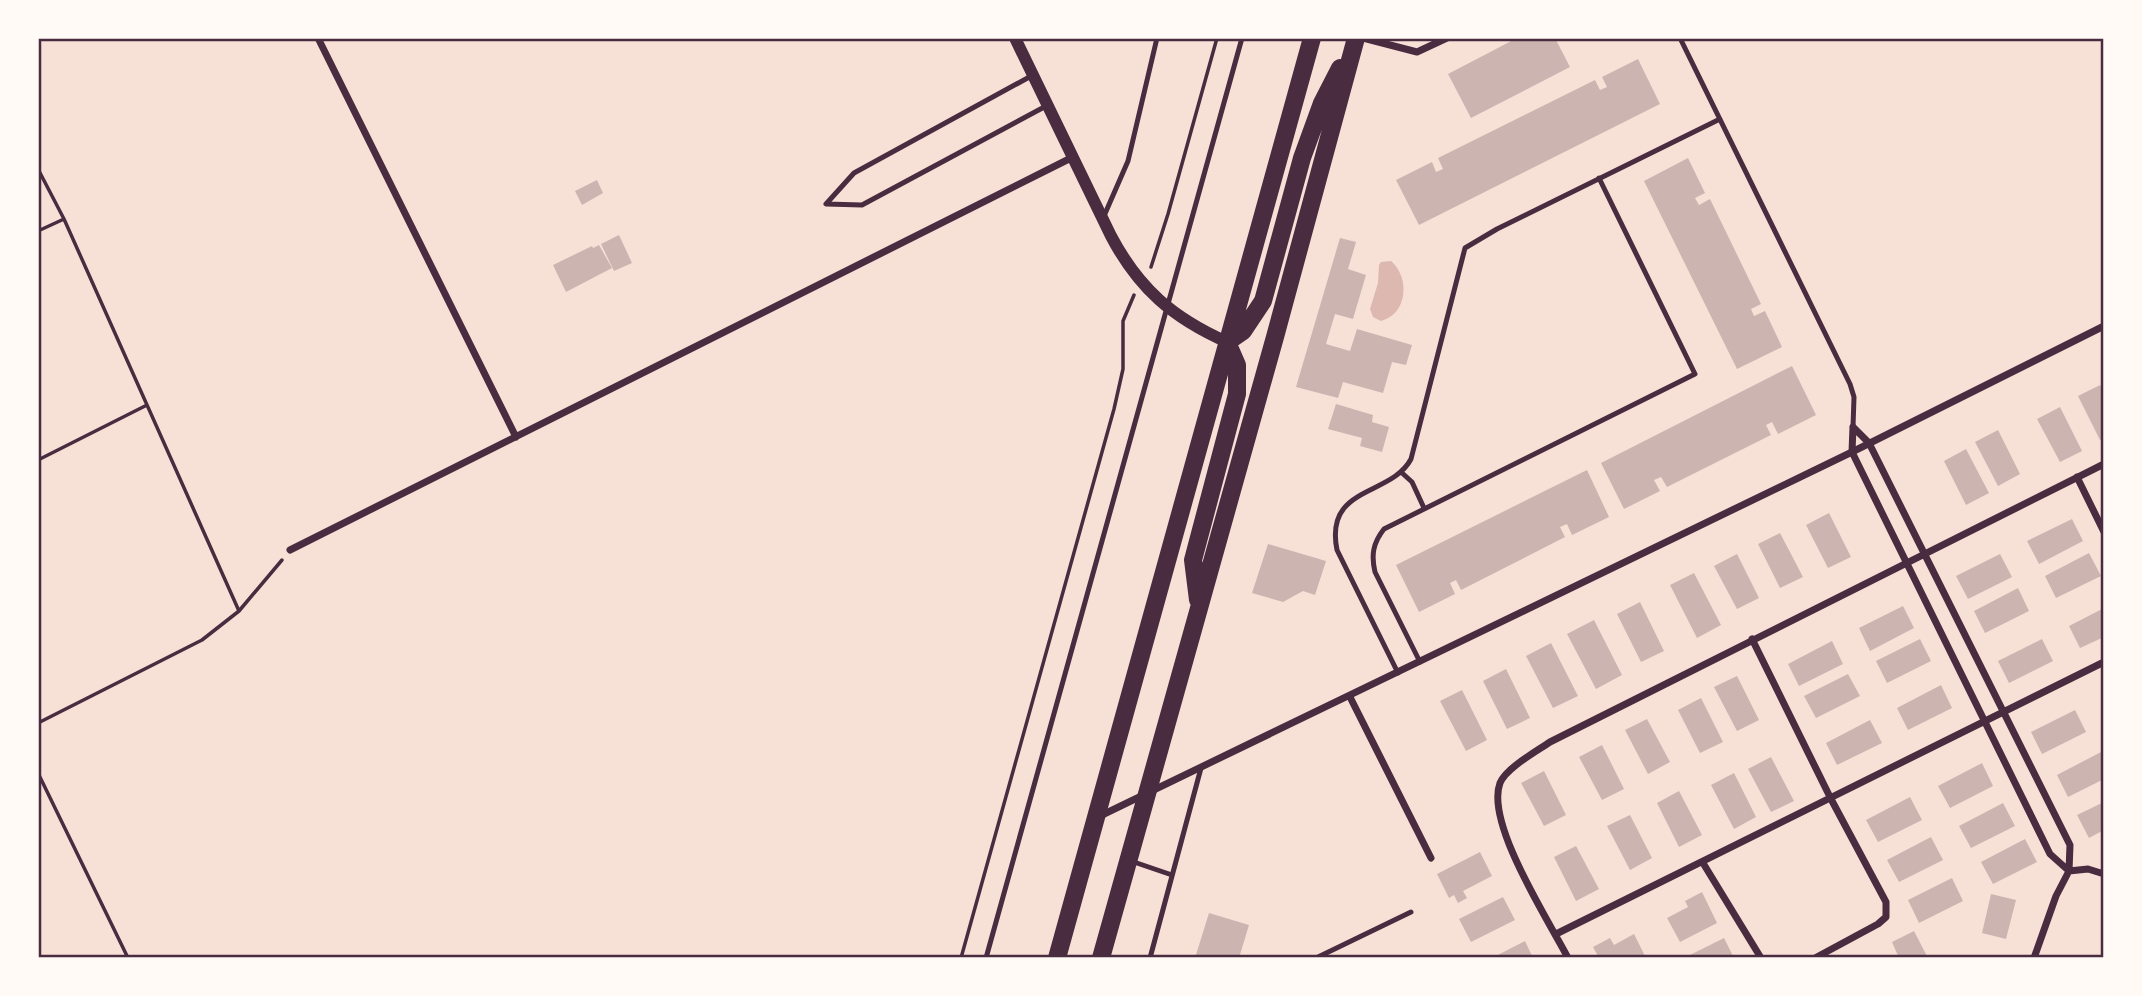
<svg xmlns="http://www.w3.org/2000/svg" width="2142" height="996" font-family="'Public Sans',sans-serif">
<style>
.water{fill:#dcb8b0}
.building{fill:#ccb4b1}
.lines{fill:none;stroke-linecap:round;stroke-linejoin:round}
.path{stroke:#4a2c40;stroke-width:3.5}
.service{stroke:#4a2c40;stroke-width:5}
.minor{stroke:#4a2c40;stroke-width:7}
.tertiary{stroke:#4a2c40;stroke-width:12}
.trunk{stroke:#4a2c40;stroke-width:18}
.neatline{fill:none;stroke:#4a2c40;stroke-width:2.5}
</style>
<rect width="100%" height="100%" fill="#f7e1d7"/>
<path class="water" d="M 1391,261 C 1410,277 1408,314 1381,321 L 1373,317 L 1370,309 L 1378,283 L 1379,265 L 1381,262 Z"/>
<path class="building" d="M 1517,38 L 1555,38 L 1570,67 L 1471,118 L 1448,74 Z
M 1638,59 L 1660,104 L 1419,225 L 1396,180 L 1432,162 L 1436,172 L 1443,169 L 1438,158 L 1595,80 L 1600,90 L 1607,87 L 1602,77 Z
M 1688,158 L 1705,193 L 1695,198 L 1699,205 L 1710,199 L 1761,304 L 1751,309 L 1754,316 L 1765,311 L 1782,347 L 1737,369 L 1644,181 Z
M 597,180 L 603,193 L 582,205 L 575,191 Z
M 619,235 L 632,263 L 614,271 L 601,244 Z
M 1340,238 L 1356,242 L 1348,269 L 1366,275 L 1353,319 L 1335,314 L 1326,344 L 1350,351 L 1357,329 L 1412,345 L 1406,365 L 1392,362 L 1383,393 L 1343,382 L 1338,398 L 1296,387 Z
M 599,245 L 612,268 L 566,292 L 553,265 L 592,246 L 593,248 Z
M 1792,366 L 1816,415 L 1778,434 L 1772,422 L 1766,425 L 1771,435 L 1667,487 L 1661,477 L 1654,480 L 1660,491 L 1624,509 L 1601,463 Z
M 2100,385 L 2104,391 L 2104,438 L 2100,440 L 2078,396 Z
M 1336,404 L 1373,415 L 1372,422 L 1389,427 L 1382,452 L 1360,446 L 1362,438 L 1328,429 Z
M 2060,407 L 2082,451 L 2060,462 L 2037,419 Z
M 1998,430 L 2020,474 L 1998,486 L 1975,442 Z
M 1966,449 L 1989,493 L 1966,505 L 1944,461 Z
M 1587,470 L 1609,517 L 1572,535 L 1567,524 L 1560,527 L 1565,537 L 1461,590 L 1456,580 L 1450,583 L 1455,594 L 1419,612 L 1396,565 Z
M 1829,513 L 1851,557 L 1828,568 L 1806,525 Z
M 2072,519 L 2083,541 L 2039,564 L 2027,541 Z
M 1780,533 L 1803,577 L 1780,588 L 1758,544 Z
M 1268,544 L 1326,561 L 1315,595 L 1303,591 L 1283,602 L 1252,593 Z
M 2089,553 L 2101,576 L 2056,598 L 2045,576 Z
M 1737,554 L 1759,598 L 1737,609 L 1714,566 Z
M 2000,554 L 2012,577 L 1968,599 L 1956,576 Z
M 1694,573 L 1721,625 L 1697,638 L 1670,585 Z
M 2018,588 L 2029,611 L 1985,633 L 1974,611 Z
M 1640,602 L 1664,651 L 1641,662 L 1617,614 Z
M 1903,606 L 1914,628 L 1870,651 L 1859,628 Z
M 2104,608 L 2104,637 L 2080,648 L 2069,626 Z
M 1594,620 L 1622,675 L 1596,689 L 1567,634 Z
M 1920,639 L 1931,661 L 1887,683 L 1876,661 Z
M 2042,639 L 2053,661 L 2009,683 L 1998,661 Z
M 1832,641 L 1843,664 L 1799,686 L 1788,664 Z
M 1551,643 L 1578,696 L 1553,708 L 1526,656 Z
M 1506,669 L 1530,718 L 1507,729 L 1483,681 Z
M 1848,674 L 1860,696 L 1816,718 L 1804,696 Z
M 1737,676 L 1759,720 L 1737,731 L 1714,687 Z
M 1941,685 L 1952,708 L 1908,730 L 1897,708 Z
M 1462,690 L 1487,740 L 1466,751 L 1440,701 Z
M 1701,698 L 1723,742 L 1700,753 L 1678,710 Z
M 2075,710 L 2086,732 L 2042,754 L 2031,732 Z
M 1647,719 L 1670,762 L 1648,774 L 1625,730 Z
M 1870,720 L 1882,743 L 1837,765 L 1826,743 Z
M 1602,745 L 1624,789 L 1602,800 L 1579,757 Z
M 2101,752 L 2104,758 L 2104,779 L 2068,797 L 2057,775 Z
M 1771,757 L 1794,801 L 1771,812 L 1748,769 Z
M 1982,763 L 1993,786 L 1950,808 L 1938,786 Z
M 1544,771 L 1566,815 L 1544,826 L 1521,783 Z
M 1734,773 L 1756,817 L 1734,829 L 1711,785 Z
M 1679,791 L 1702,835 L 1679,847 L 1657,803 Z
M 1910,797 L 1922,820 L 1878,842 L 1866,820 Z
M 2104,802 L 2104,830 L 2089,838 L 2077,815 Z
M 2003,803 L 2015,826 L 1971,848 L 1959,826 Z
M 1630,815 L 1652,858 L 1630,870 L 1607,826 Z
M 1931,837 L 1943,860 L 1899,882 L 1887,860 Z
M 2025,839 L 2037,862 L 1993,884 L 1981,862 Z
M 1576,846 L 1599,889 L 1576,901 L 1554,857 Z
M 1480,852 L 1492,876 L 1463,891 L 1467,898 L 1458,903 L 1454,895 L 1449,898 L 1437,874 Z
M 1952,878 L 1963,901 L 1919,923 L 1908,900 Z
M 1702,892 L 1717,923 L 1680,942 L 1667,918 L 1688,907 L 1685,901 Z
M 1991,894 L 2016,900 L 2006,939 L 1982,933 Z
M 1503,897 L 1515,920 L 1471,942 L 1459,919 Z
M 1209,913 L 1249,925 L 1239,958 L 1195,958 Z
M 1914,931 L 1928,958 L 1899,958 L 1892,942 Z
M 1634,934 L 1646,958 L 1599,958 L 1593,947 L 1610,938 L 1614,945 Z
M 1724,938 L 1734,958 L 1684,958 Z
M 1525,941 L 1533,958 L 1492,958 Z"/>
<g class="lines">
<path class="path" d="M 38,169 L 64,219 L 239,611
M 38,231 L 64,219
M 1151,267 L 1168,214 L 1217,38
M 38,460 L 147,405
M 38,723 L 202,640 L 239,611 L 282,560
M 38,773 L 128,958
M 961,958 L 1114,409 L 1123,369 L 1123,321 L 1134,295"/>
<path class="service" d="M 1680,38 L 1850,384 L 1854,397 L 1853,427
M 1033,75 L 854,173 L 826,204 L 862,205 L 1048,105
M 1104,216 L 1128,161 L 1157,38
M 1401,472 L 1412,482 L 1424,508
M 1420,662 L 1375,572 C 1371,555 1373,543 1384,529 L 1695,374 L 1599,178
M 1398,673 L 1337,550 C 1324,485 1391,497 1411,459 L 1465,248 L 1497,229 L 1720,119
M 1131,861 L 1172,875
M 986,958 L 1242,38
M 1150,958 L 1201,768
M 1316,958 L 1411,912"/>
<path class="minor" d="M 318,38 L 516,437
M 1363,38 L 1417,52 L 1447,38
M 1853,427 L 1869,443 L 2070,845 L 2069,871 L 2056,896 L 2034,958
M 1853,427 L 1852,452 L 2050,854 L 2069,871
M 2077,477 L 2104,532
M 290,550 L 1073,157
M 1752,639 L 1831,799 L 1886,902 L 1886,917 L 1878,924 L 1815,958
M 1350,697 L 1431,858
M 1100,816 L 1852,452 L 2104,326
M 1703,863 L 1761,958
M 2069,871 L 2088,869 L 2104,874
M 1556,934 L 2104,662
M 1568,958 C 1549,921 1485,823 1500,783 C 1506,768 1537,751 1550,742 L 2104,464"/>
<path class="tertiary" d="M 1015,38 L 1111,236 C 1139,289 1173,318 1227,342"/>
<path class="trunk" d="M 1227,342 L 1243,331 L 1263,301 L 1302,158 L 1322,103 L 1340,68
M 1198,600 L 1193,560 L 1237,394 L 1237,365 L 1227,342
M 1057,958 L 1312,38
M 1101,958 L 1275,337 L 1356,38"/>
</g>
<rect width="2142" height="996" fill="none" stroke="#fffaf5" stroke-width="80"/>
<rect x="40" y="40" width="2062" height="916" class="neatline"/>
</svg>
